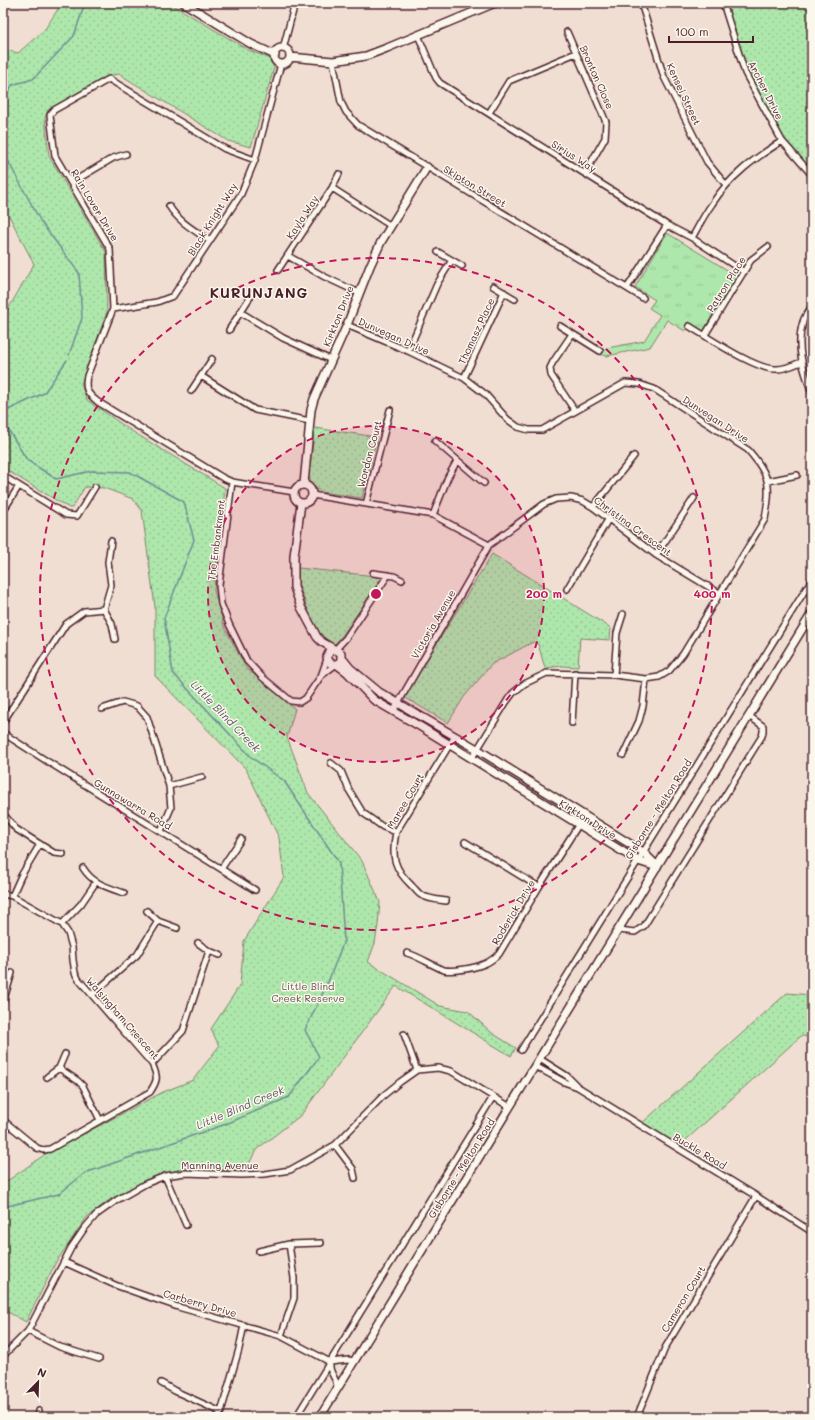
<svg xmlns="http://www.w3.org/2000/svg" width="815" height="1420" font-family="Mali,sans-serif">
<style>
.grass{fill:url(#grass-tufts);stroke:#7c836b}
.park{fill:url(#park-dots);stroke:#7c836b}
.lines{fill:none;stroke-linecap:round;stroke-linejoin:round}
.stream{stroke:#6c8c96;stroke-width:1.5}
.street-casing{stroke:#4a1f2b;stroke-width:8}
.secondary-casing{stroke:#4a1f2b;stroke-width:10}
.street{stroke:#fbf7ec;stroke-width:5}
.secondary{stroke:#fbf7ec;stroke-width:7}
.ring{fill:none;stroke:#c2185b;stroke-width:2;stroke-dasharray:7 5}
.labels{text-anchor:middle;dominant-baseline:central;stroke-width:3;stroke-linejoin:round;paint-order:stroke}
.street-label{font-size:10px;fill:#4a1f2b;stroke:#fbf7ec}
.park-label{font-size:10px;fill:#63514b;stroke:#fbf7ec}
.water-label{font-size:11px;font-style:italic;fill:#5b5561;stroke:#fbf7ec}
.district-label{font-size:14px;font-weight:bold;letter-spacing:1px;fill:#4a1f2b;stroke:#fbf7ec}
.centre{fill:#c2185b;stroke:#fbf7ec;stroke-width:2}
.ring-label{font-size:12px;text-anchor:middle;font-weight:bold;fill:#c2185b;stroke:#fbf7ec;stroke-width:3;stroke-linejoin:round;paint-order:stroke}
</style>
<defs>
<pattern id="grass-tufts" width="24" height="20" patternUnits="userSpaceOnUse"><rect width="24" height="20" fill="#aee7ab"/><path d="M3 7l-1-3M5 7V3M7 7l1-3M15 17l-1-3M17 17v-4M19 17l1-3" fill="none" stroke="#97c693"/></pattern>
<pattern id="park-dots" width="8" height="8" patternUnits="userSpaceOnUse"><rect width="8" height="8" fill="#aee7ab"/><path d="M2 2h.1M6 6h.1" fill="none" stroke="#97c693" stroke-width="1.8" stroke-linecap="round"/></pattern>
</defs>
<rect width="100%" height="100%" fill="#f1ded2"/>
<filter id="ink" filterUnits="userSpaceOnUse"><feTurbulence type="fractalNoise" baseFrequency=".025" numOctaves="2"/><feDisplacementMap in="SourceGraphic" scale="8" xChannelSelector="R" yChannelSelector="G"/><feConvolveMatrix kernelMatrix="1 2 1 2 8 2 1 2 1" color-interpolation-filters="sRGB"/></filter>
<g filter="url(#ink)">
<path class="grass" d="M 667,233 L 737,276 L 703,331 L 691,323 L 685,331 L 667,320 L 650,347 L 607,356 L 598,354 L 602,349 L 644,341 L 660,315 L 649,308 L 655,300 L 635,287 Z"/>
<path class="park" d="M 62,3 L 170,3 L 248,50 L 269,58 L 274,68 L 251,147 L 228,141 L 119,74 L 107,76 L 48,110 L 45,118 L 49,156 L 106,252 L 107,312 L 81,384 L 87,400 L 130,430 L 225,488 L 214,590 L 224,626 L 246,668 L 295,709 L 287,737 L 308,793 L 362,861 L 380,902 L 378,925 L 375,943 L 368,962 L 440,1006 L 468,1011 L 492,1033 L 516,1048 L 511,1056 L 396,986 L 301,1115 L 256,1150 L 246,1170 L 182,1168 L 112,1198 L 87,1217 L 56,1262 L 26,1322 L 6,1311 L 3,1312 L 3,1184 L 44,1155 L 163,1092 L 193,1080 L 219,1046 L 211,1029 L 240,985 L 244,941 L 284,877 L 279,838 L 246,769 L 155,676 L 155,607 L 142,511 L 133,499 L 104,488 L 85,487 L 72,508 L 69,508 L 3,468 L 3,318 L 34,264 L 3,204 L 3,49 L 18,53 L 45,29 Z
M 723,3 L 812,3 L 812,173 L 785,141 L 746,73 Z
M 315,428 L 377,437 L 362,498 L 321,492 L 315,487 L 308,477 Z
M 492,554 L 611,628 L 610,640 L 580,638 L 578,667 L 562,666 L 545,668 L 538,644 L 533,642 L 492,664 L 464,697 L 448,723 L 404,697 Z
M 298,568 L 376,576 L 379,582 L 342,636 L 333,646 L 325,640 L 314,626 L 298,583 Z
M 787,993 L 812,995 L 812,1037 L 801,1036 L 677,1148 L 640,1125 Z"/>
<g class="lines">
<path class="stream" d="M 3,103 L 12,85 L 33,79 L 74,36 L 85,3
M 3,143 L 8,161 L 41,222 L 79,273 L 82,318 L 69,355
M 6,411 L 44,393 L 67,360
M 3,421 L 27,460 L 56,479 L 91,471 L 130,472 L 184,502 L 194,540 L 164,618 L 173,673 L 251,757 L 284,781 L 339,863 L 344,941 L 328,982 L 305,1030 L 319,1057 L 289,1097 L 226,1124 L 85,1173 L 59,1194 L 3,1207"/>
<g class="street-casing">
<path id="street" d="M 641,3 L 664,77 L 707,162 L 726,185
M 723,3 L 745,73 L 782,141 L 812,175
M 567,32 L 606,122 L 605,138 L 585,173
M 418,35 L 436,78 L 440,83 L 667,225 L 692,238 L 744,272
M 283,49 L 295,3
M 333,61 L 341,102 L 346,112 L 358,125 L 643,298
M 489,113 L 509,81 L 576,53
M 255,160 L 225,149 L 109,79 L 54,110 L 50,115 L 55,156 L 110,249 L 113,309 L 87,376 C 84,390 88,394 98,402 L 223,478 L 232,482 L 294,492
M 71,183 L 113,158 L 126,154
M 332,188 L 391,226
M 169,206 C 179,222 194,230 210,241
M 692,238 C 698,227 704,215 712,204 C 730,176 755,158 782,141
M 438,252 L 462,266
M 288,256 L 325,277 L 359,293
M 278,270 L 332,188 L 339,174
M 493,286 L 515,299
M 627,288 L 667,225
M 812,306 C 809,311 804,317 803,322 C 795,347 804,371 812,393
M 113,309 L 157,302 L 173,296 L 241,194 L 255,160 L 281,64
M 240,312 L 283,338 L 331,360
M 347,325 L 408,351 L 464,378 L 485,394 L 507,419 L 518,427 L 529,430 L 542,430 L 625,383 L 639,384 L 654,389 L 748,450 C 771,476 771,486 765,519 L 683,654 L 669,671 L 659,677 L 646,679 L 614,675 L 547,673 L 524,684 L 513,693 L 507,701 L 472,758
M 560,326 L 600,351
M 689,326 C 708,337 757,371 777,369 C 785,369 794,365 801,362
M 229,330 L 252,294
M 572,334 L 553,362 L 550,368 L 551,375 L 575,411
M 705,335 L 751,260 L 768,247
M 408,351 L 437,284 L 452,260
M 201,376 L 255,410 L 310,421
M 464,378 L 504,292
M 191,391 L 212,359
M 435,441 L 484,483
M 3,476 L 66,515 L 77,516 L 95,487
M 768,481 L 797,475
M 232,482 L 219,585 L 221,604 L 229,624 L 247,661 L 262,677 L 291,701 L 300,702 L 306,698 L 321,676 L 327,659
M 312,495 L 433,515 L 489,545 L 544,504 L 556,499 L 571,498 L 583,501 L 593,507 L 656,555 L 719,593
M 366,504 L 390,410
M 593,507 L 634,456
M 3,511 L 19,486
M 433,515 L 448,477 L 457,461
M 656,555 L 694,498
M 373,573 L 394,576 L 402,580
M 567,589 L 609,518
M 104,609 L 111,585 L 108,562 L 111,541
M 335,650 L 346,638 L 388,575
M 322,675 L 335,665
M 614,675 L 617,633 L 623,614
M 102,709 L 123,702 L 137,706 L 147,717 L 169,786 L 171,808 L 161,831
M 393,712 L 489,545
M 3,722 L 66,624 L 84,611 L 104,609 L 112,624 L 115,639
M 572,723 L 575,673
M 3,733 C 86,787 171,837 255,890
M 623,755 L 639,721 L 643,706 L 646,679
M 331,763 L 341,771 L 349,790 L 363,813 L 383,827 L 396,832
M 169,786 L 202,777
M 6,817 L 16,829 L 54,853 L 63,854
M 465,842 L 539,887
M 83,868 C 93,884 107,887 124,893
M 221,869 L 241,839
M 3,894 L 12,896 L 62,924 L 68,933 L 72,947 L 73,960 L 75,973 L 79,980 L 152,1064 C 158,1077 158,1080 150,1092 L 50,1149 L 43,1150 L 37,1148 L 3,1120
M 12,896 L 21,876 L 40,844
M 446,901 C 438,900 428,899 421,895 C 418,893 415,889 412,886 C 394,869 391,857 396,832 L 455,736
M 147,911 L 158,921 L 177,928
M 62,924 L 81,904 L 96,882
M 619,930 L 635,932 L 644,926 L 762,736 L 763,732 L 763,726 L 749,716
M 198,943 L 209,951 L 220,955
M 407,953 C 420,957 431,965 444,970 C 453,972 475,968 484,964 C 490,962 494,958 499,954 L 539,887 L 584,816
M 92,995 L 137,955 L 158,921
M 3,1002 L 12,973
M 404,1034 L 417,1070
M 521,1050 L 812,579
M 540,1059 L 567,1076 L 576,1085
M 152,1064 L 183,1031 L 209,951
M 535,1066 L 564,1082 L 578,1087 L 756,1196 L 812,1232
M 59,1068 L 78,1081 L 83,1086 L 100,1120
M 47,1077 L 59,1068 L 65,1054
M 335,1145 L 353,1169 L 355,1178
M 165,1176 L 186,1225
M 259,1251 L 289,1244 L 321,1243
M 64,1262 L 115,1285 L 146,1296 L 178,1307 L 281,1336 L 330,1362 L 348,1360 L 354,1361
M 28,1331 L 60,1347 L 99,1359
M 281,1336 L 294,1298 L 294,1278 L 289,1244
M 3,1356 L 28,1331 L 71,1248 L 84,1229 L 96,1215 L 117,1200 L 145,1184 L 165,1176 L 185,1173 L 242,1175 L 265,1174 L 290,1170 L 335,1145 L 384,1095 L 400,1082 L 417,1070 L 438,1068 L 451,1071 L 510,1107
M 330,1365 C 329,1374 338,1379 337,1389
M 161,1383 L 175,1391 L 221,1412
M 38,1417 L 39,1411
M 218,1417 L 221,1412 L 239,1349 L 244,1325
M 296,1417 L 493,1097
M 637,1417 L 665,1348 L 756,1196"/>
</g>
<g class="secondary-casing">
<path id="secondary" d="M 184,3 L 251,44 L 275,55
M274 56a8 8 0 1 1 16 0a8 8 0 1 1-16 0Z
M 290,57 L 333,61 L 366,56 L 387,48 L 495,3
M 304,484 L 311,410 L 314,399 L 347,325 L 370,266 L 381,242 L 427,167
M294 494a9 9 0 1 1 18 0a9 9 0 1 1-18 0Z
M 301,503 L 294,556 L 294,587 L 301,607 L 317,637 L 322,642 L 341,653 L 341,660 C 339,665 335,665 330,663 L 327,657 L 330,651 L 334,650
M 342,658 L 350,668 L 379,692 L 477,749 L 643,852 L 656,865
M 336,664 L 347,672 L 374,700 L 421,727 L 638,861 L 657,867
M 320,1417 L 812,613"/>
</g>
<use href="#street" class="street"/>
<use href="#secondary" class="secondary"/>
</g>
</g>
<circle cx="376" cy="594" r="168" fill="#c2185b" fill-opacity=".12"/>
<g class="ring">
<circle cx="376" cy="594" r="168"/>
<circle cx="376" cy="594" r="336"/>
</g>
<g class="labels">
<g class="street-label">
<text transform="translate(597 77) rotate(66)">Bronton Close</text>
<text transform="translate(766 90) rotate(63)">Archer Drive</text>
<text transform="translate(684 94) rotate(65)">Kensei Street</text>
<text transform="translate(574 156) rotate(32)">Sirius Way</text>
<text transform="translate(475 186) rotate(31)">Skipton Street</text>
<text transform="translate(95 205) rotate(59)">Rain Lover Drive</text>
<text transform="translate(302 217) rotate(-57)">Kayla Way</text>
<text transform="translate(212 219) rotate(-58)">Black Knight Way</text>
<text transform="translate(726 284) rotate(-58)">Patron Place</text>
<text transform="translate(338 316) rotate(-68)">Kirkton Drive</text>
<text transform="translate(476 331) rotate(-65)">Thomasz Place</text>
<text transform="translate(394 336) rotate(24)">Dunvegan Drive</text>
<text transform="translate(716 419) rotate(33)">Dunvegan Drive</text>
<text transform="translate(369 454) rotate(-75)">Wordon Court</text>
<text transform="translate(633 526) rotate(36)">Christina Crescent</text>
<text transform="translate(216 540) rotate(-83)">The Embankment</text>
<text transform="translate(433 624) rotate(-60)">Victoria Avenue</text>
<text transform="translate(405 801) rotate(-60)">Maree Court</text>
<text transform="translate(133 804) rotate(31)">Gunnawarra Road</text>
<text transform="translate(658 809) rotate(-58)">Gisborne - Melton Road</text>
<text transform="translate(588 819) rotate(32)">Kirkton Drive</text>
<text transform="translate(513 912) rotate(-59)">Roderick Drive</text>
<text transform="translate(123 1018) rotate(49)">Walsingham Crescent</text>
<text transform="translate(700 1151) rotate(31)">Buckle Road</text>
<text x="220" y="1165">Manning Avenue</text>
<text transform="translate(461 1168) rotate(-58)">Gisborne - Melton Road</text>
<text transform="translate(683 1299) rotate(-59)">Cameron Court</text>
<text transform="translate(200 1303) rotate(16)">Carberry Drive</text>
</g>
<g class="park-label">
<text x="308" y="986">Little Blind<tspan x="308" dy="12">Creek Reserve</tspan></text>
</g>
<g class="water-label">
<text transform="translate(226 716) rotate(46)">Little Blind Creek</text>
<text transform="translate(240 1107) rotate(-23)">Little Blind Creek</text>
</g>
<g class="district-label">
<text x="259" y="292">KURUNJANG</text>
</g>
</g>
<circle cx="376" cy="594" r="6" class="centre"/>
<g class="ring-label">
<text x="544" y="598">200 m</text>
<text x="712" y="598">400 m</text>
</g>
<rect width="815" height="1420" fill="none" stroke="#fbf7ec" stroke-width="16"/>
<rect x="8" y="8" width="799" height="1404" fill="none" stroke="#4a1f2b" stroke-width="1.5" filter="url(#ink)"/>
<g transform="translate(38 1382) rotate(23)" stroke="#fbf7ec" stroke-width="3" paint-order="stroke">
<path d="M0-3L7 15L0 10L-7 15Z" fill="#4a1f2b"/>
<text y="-6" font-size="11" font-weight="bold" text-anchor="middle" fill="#4a1f2b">N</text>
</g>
<path d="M669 36v6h84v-6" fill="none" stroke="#4a1f2b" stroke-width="2"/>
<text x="675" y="36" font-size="12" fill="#4a1f2b" stroke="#fbf7ec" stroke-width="3" paint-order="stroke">100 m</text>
</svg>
